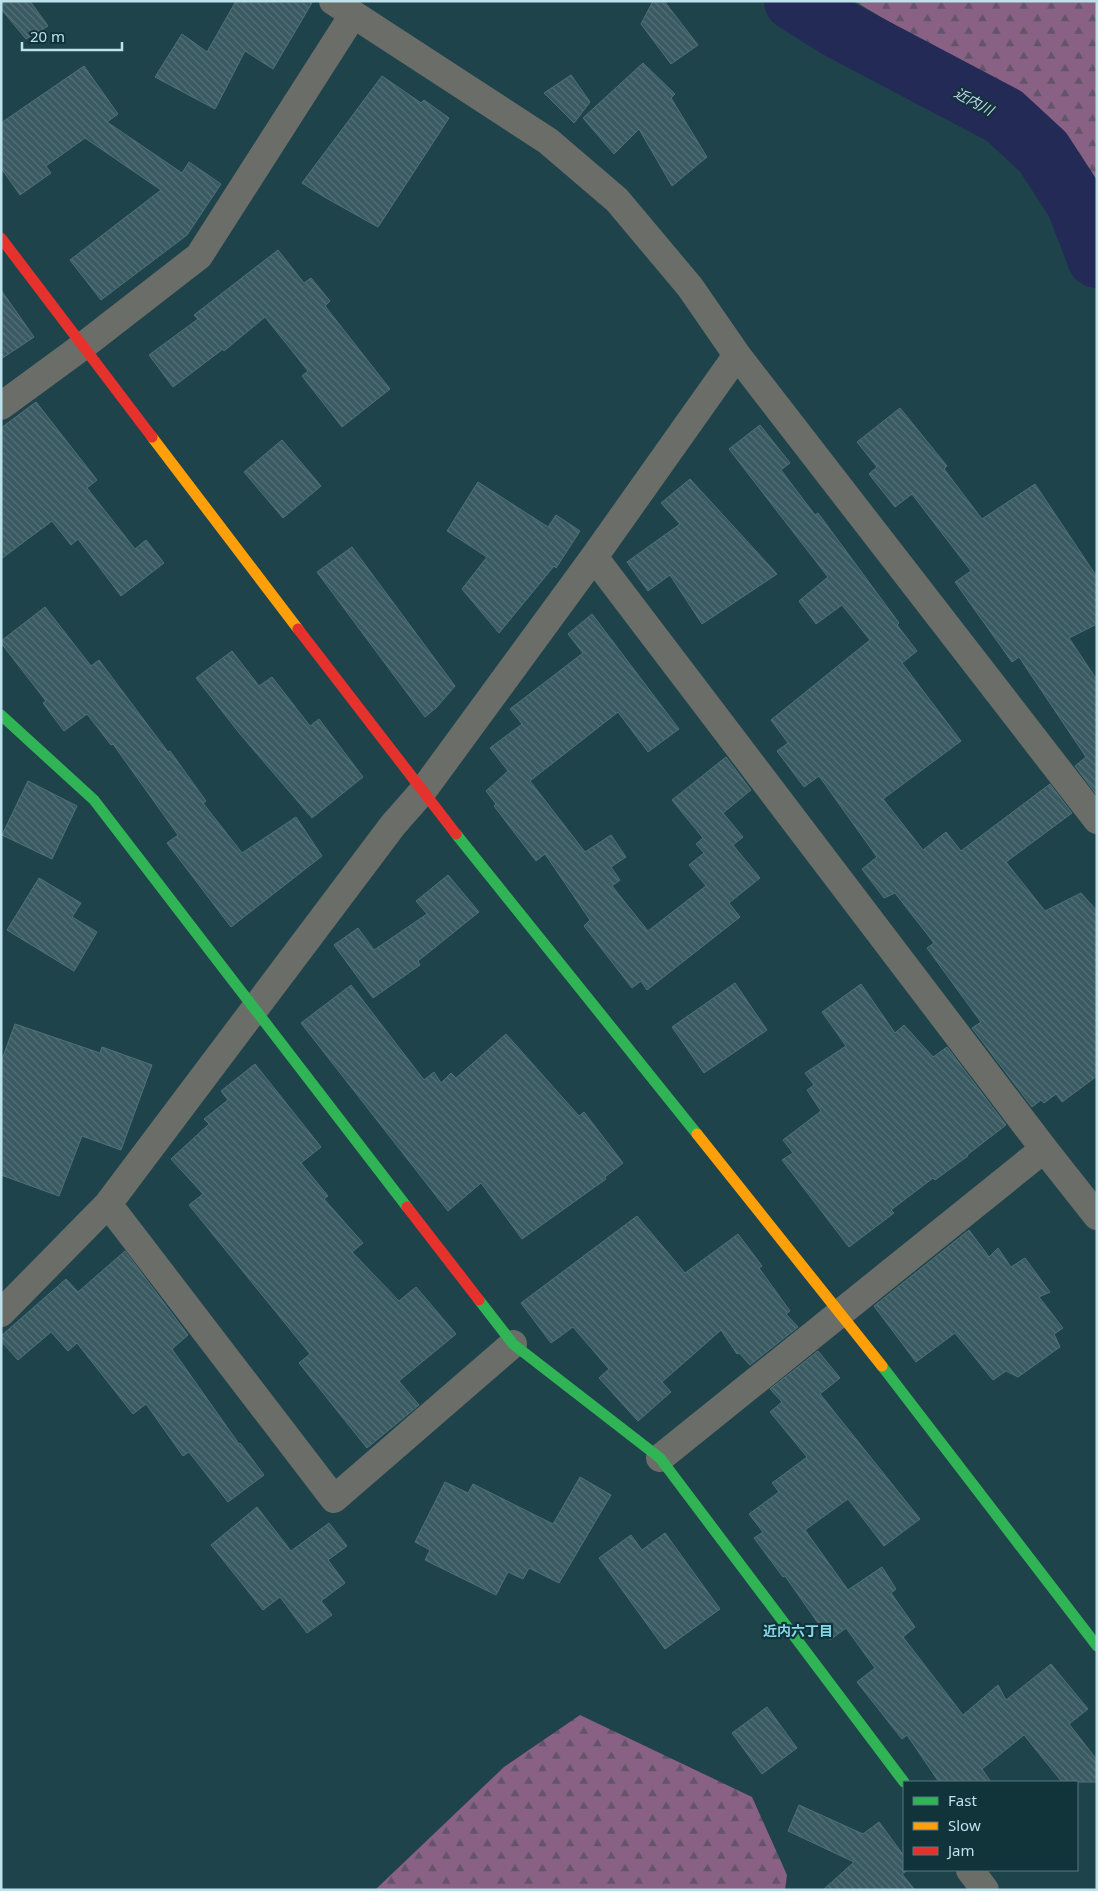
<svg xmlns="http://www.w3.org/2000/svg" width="1098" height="1891" font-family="'Noto Sans','Noto Sans JP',sans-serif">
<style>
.forest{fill:url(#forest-firs)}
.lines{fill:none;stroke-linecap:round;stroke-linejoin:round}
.river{stroke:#232a56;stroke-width:60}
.building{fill:url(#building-back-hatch);stroke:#517077}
.street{stroke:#6b6e68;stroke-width:28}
.fast{stroke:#30b455;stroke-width:11}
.slow{stroke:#ff9f0a;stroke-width:11}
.jam{stroke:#e5322d;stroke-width:11}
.labels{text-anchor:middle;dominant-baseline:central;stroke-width:4.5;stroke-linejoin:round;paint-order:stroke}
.water-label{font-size:14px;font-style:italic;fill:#ccd4f4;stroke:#11333a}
.neighbourhood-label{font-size:14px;font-weight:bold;fill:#88d6e9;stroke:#11333a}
</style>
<defs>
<pattern id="forest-firs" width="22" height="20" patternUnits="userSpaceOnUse" patternTransform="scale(1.25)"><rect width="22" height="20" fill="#886184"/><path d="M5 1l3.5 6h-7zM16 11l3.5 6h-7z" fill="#645469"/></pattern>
<pattern id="building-back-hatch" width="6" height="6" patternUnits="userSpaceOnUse" patternTransform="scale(1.25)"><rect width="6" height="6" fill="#3a5a61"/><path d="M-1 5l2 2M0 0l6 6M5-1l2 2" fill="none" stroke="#557178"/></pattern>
</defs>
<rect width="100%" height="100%" fill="#1f434b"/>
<path class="forest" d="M 854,1 L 1097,1 L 1097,240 L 1016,97 Z
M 580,1715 L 752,1797 L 787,1875 L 785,1890 L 375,1890 L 504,1767 Z"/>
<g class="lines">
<path class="river" d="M 794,1 L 839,29 L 1004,116 L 1043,152 L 1076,203 L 1097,258"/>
</g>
<path class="building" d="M 1,1 L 30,1 L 48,26 L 26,39 L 1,9 Z
M 236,1 L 313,1 L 273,69 L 245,51 L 215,109 L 155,77 L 182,34 L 207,52 Z
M 653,1 L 664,1 L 698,45 L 671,64 L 641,24 Z
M 643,63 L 675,94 L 671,98 L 707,157 L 672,186 L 639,129 L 614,154 L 583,118 Z
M 84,66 L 118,114 L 107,122 L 182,173 L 189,162 L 221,184 L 187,235 L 101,300 L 70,260 L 161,190 L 85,138 L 46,166 L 51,173 L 20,195 L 1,168 L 1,123 Z
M 571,75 L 590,102 L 574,123 L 544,93 Z
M 382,76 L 421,103 L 424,100 L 449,118 L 378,227 L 326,198 L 302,183 Z
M 278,250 L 304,283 L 311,278 L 330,301 L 325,306 L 390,389 L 342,427 L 302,376 L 308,371 L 265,317 L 224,351 L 223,349 L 173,387 L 149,355 L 198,319 L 194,315 Z
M 1,290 L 34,337 L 1,359 Z
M 36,402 L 97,480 L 87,488 L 135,549 L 146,540 L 164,563 L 121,596 L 78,539 L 71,545 L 52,521 L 1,559 L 1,428 Z
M 900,408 L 947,466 L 944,469 L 982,519 L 1035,484 L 1097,577 L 1097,624 L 1069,638 L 1097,680 L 1096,794 L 1075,766 L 1086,757 L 1019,657 L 1012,662 L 955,582 L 971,571 L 912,494 L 895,507 L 869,474 L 877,467 L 857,442 Z
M 760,425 L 790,463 L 781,470 L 815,515 L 818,513 L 899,623 L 897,625 L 917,651 L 902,663 L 961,741 L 883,799 L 923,850 L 946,832 L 961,851 L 1050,784 L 1072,813 L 1006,862 L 1045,911 L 1081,893 L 1097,911 L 1097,1076 L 1062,1102 L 1056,1094 L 1044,1103 L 1041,1100 L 1032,1107 L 972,1028 L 981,1022 L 927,948 L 934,943 L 895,893 L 884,898 L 862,869 L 877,857 L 819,776 L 804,787 L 777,751 L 788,743 L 771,720 L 870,640 L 842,605 L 816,624 L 799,601 L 828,577 L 729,449 Z
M 282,440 L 321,486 L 283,518 L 244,472 Z
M 690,479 L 777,574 L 702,624 L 670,575 L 648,591 L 627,562 L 680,524 L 661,503 Z
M 478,482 L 548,527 L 556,515 L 580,531 L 556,568 L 554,566 L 499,633 L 462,589 L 487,557 L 447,531 Z
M 352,547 L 455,686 L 437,707 L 425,717 L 317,572 Z
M 45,607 L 91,666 L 99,660 L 168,752 L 170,751 L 206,801 L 203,803 L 242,853 L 296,817 L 322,856 L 231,927 L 167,843 L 178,835 L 113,744 L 111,745 L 87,714 L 64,731 L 43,703 L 46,701 L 1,643 L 1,641 Z
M 592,614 L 679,729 L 648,752 L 618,712 L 530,781 L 585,852 L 611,835 L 626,857 L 611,867 L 620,880 L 612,886 L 648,931 L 706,886 L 689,865 L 704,853 L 696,844 L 703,838 L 672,800 L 726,757 L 751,790 L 723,813 L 743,837 L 733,845 L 760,878 L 729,903 L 740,917 L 647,990 L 641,981 L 632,988 L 584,926 L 590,920 L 545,854 L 536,861 L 494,806 L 496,804 L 486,791 L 508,771 L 490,748 L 522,724 L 510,709 L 583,653 L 568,634 Z
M 232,651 L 259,686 L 272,677 L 310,726 L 319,719 L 363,777 L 312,818 L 240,734 L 196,678 Z
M 28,781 L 77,806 L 52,859 L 2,835 Z
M 448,875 L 479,912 L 418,961 L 420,965 L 373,998 L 334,945 L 358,928 L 374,950 L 427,914 L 416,901 Z
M 39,878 L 81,903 L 72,917 L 97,932 L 74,971 L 7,930 Z
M 735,983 L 767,1030 L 704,1073 L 672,1027 Z
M 861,984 L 895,1033 L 904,1025 L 933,1057 L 947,1047 L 1006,1125 L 967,1155 L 968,1156 L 935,1180 L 933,1178 L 891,1210 L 894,1213 L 849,1247 L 782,1160 L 793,1153 L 783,1140 L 821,1111 L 807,1090 L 814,1085 L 805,1073 L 846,1046 L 822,1012 Z
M 351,985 L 424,1080 L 434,1072 L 441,1083 L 451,1073 L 456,1078 L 506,1034 L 579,1116 L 584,1112 L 623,1163 L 605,1177 L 606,1179 L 522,1239 L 481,1183 L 448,1211 L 301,1023 Z
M 15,1024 L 100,1053 L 102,1047 L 152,1065 L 121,1150 L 82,1136 L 59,1196 L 1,1175 L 1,1062 Z
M 255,1064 L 321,1147 L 301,1163 L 328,1196 L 324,1199 L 363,1243 L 352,1252 L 399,1301 L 416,1287 L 456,1334 L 399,1381 L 419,1405 L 367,1448 L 299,1363 L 310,1354 L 189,1205 L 203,1194 L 171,1159 L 209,1124 L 204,1119 L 228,1100 L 221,1091 Z
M 637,1216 L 685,1273 L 738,1234 L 762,1266 L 759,1268 L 790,1311 L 786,1314 L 798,1327 L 750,1365 L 739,1353 L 737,1354 L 721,1330 L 662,1382 L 671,1392 L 638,1421 L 599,1378 L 609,1369 L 573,1327 L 551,1343 L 521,1303 Z
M 969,1230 L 989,1257 L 998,1248 L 1011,1267 L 1025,1258 L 1050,1292 L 1039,1297 L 1063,1328 L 1054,1334 L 1060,1347 L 1018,1377 L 1006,1371 L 993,1380 L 955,1333 L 916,1362 L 874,1306 Z
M 125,1251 L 188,1335 L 172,1349 L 239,1444 L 240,1443 L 264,1475 L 228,1502 L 189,1452 L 183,1456 L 146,1404 L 133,1414 L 77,1343 L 68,1351 L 51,1332 L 18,1360 L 1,1341 L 1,1336 L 66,1279 L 78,1292 Z
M 818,1351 L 840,1378 L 820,1394 L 920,1519 L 884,1546 L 848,1499 L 805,1530 L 848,1590 L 882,1567 L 896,1589 L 891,1593 L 915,1627 L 903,1637 L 963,1715 L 998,1685 L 1006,1700 L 1051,1664 L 1088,1709 L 1069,1724 L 1097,1760 L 1097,1782 L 1062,1782 L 1024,1735 L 982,1769 L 991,1782 L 939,1782 L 907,1735 L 902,1739 L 857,1682 L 875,1668 L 846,1628 L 830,1640 L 785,1576 L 783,1577 L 754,1538 L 763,1532 L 749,1514 L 779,1492 L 772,1483 L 807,1457 L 770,1412 L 782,1402 L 770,1389 Z
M 580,1477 L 611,1495 L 559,1583 L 529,1568 L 523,1579 L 508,1572 L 496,1595 L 425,1560 L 430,1550 L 415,1542 L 445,1482 L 468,1493 L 473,1484 L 553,1524 Z
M 257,1507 L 291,1551 L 329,1523 L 347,1546 L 328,1560 L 345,1583 L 321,1601 L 332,1615 L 307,1633 L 280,1597 L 263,1610 L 211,1545 Z
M 665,1533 L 720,1609 L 665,1649 L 599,1558 L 631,1535 L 642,1550 Z
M 767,1707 L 797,1748 L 762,1774 L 732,1733 Z
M 799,1805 L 863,1834 L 879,1822 L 904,1856 L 904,1870 L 908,1870 L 902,1874 L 915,1890 L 823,1890 L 854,1862 L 788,1831 Z"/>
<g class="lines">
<path class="street" d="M 333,1 L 548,141 L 617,200 L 690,287 L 737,355 L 1097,820
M 1,406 L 83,346 L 199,256 L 353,15
M 594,557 L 1044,1149 L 1097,1216
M 108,1204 L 334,1499 L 513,1344
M 1,1313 L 108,1204 L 393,825 L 422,792 L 594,557 L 737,355
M 660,1458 L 1044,1149
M 970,1870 L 985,1890"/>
<path class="fast" d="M 1,715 L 94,800 L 407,1207
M 456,834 L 697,1134
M 479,1300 L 513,1344 L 660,1458 L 904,1782
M 882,1366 L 1097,1646"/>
<path class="slow" d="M 152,437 L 298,629
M 697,1134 L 882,1366"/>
<path class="jam" d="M 1,238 L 152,437
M 298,629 L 456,834
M 407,1207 L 479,1300"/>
</g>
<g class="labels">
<g class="water-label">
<text transform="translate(974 101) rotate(28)">近内川</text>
</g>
<g class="neighbourhood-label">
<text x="798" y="1630">近内六丁目</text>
</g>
</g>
<rect width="1098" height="1891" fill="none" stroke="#bde2ec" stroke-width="5"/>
<rect x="903" y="1781" width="175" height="90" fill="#11333a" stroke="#567981"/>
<rect x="913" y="1797" width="25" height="8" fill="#30b455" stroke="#567981"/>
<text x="948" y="1806" font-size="15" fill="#bde2ec">Fast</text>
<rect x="913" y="1822" width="25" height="8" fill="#ff9f0a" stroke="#567981"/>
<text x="948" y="1831" font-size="15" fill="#bde2ec">Slow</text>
<rect x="913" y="1847" width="25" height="8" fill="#e5322d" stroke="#567981"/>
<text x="948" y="1856" font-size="15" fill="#bde2ec">Jam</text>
<path d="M22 42v8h100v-8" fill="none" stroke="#bde2ec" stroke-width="2.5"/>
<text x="30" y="42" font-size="15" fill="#bde2ec" stroke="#11333a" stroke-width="4" paint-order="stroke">20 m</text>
</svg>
